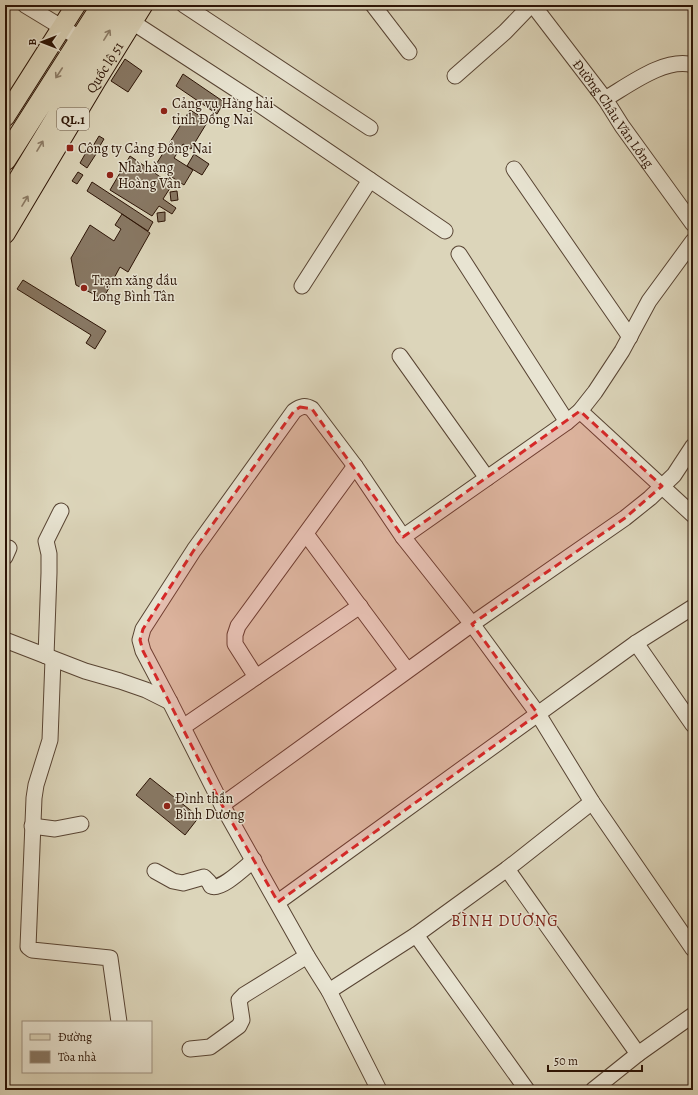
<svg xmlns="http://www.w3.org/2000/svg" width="698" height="1095" font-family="Alegreya,serif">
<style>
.building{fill:#887864;stroke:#2c1406}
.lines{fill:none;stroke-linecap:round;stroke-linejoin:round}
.minor-casing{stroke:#584433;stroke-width:17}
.major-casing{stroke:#2c1406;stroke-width:21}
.highway-casing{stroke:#2c1406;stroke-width:24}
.minor{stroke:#e8e4d2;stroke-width:15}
.major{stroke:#dcd5ba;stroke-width:19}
.highway{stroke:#dcd5ba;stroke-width:22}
.oneway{stroke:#8d7e69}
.marked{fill:#d62828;fill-opacity:0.2;stroke:#d62828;stroke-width:3;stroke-dasharray:8 5;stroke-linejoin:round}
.poi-dot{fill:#8f2418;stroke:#e8e4d2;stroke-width:1.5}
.labels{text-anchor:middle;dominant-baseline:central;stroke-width:3;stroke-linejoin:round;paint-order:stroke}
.shield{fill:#e8e4d2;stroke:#645243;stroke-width:1}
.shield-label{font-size:13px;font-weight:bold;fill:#2c1406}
.street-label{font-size:14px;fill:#2c1406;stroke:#e8e4d2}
.poi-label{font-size:14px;fill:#2c1406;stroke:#e8e4d2;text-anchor:start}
.quarter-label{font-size:16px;letter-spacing:1px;fill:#7a1f14;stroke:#e8e4d2}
</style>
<rect width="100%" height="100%" fill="#dcd5ba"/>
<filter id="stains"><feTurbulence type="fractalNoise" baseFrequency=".005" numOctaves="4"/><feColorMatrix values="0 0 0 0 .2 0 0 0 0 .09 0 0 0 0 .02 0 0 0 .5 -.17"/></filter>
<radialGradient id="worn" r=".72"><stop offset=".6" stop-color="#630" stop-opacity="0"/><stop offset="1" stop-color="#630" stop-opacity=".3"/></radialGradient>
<path class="building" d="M 125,59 L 142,71 L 128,92 L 111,81 Z
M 183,74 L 224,102 L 217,114 L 176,86 Z
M 190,110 L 208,121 L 191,149 L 183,144 L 174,158 L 193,170 L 184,185 L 155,166 Z
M 99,136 L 104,139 L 98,149 L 93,146 Z
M 88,149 L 96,154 L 87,168 L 80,163 Z
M 194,154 L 209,164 L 202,175 L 187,166 Z
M 130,156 L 172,185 L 163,199 L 176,208 L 172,214 L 159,206 L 152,216 L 110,190 Z
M 78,172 L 83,175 L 77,184 L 72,181 Z
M 92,182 L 153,222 L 148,231 L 87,191 Z
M 177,191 L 178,200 L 171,201 L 170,192 Z
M 165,212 L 165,221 L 158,222 L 157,213 Z
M 122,214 L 150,233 L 128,272 L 120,267 L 103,299 L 76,285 L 71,258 L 90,225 L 114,241 L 121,229 L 115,225 Z
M 23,280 L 106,331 L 95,349 L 86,343 L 91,335 L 17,289 Z
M 150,778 L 199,817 L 185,835 L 136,795 Z"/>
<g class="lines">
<g class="minor-casing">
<g id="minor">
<path d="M 25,5 L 81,39"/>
<path d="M 184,5 L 370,128"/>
<path d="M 373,5 L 409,52"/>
<path id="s1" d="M 533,5 L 605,99 L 622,126 L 693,224"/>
<path d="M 123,16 L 257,103 L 445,231"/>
<path d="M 455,76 L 505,32 L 531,5"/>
<path d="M 605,99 C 629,85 665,57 693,65"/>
<path d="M 514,169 L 630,337"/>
<path d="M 459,254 L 567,422"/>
<path d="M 302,286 L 370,180"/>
<path d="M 400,356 L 487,478"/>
<path d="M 580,411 L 693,515"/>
<path d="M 306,534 L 407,670"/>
<path d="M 403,537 L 567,422 L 580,411 L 595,392 L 622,351 L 649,301 L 693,241"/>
<path d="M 5,557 L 9,548"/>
<path d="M 5,640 L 85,671 L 120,681 L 146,690 L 170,702"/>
<path d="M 636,643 L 693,725"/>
<path d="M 46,656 L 49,573 L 49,554 L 46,541 L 61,511"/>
<path d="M 53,659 L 50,740 L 36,785 L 34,798 L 28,947 L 32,950 L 110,958 L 119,1022"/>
<path d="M 256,677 L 235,644 L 235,635 L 238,626 L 355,466"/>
<path d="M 183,727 L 360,606"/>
<path d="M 222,805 L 472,624 L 625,518 L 650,498 L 674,475 L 693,446"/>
<path d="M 32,826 L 55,829 L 81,824"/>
<path d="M 507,869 L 638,1054"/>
<path d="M 155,871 L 173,881 L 183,883 L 204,877 L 209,882 L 211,886 C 221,891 245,867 254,860"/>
<path d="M 278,902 L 636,643 L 693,607"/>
<path d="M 416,935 L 527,1090"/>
<path d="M 329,991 L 416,935 L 507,869 L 592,802"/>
<path d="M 190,1049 L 210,1047 L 239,1026 L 242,1020 L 239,1000 L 244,995 L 307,956"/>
<path d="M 379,1090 L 329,991 L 307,956 L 222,805 L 170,702 L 143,651 L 140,640 L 143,629 L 194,550 L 294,411 C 301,406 305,405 312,409 L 355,466 L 403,537 L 472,624 L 538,714 L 592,802 L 693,949"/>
<path d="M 593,1090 L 638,1054 L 693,1015"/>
</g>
</g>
<g class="major-casing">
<g id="major">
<path d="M 5,117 L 76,5"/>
<path id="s2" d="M 5,234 L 96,81 L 143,5"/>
</g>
</g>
<g class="highway-casing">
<path id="highway" d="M 5,159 L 103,5
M 5,204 L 126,5"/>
</g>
<use href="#minor" class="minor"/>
<use href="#major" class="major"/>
<use href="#highway" class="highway"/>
</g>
<defs><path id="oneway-shaft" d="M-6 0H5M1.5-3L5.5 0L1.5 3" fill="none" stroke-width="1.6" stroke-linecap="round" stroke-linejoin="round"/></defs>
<g class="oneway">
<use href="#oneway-shaft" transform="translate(107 35) rotate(-58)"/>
<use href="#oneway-shaft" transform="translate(59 73) rotate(123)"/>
<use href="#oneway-shaft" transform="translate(40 146) rotate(-59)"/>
<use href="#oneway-shaft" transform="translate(25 201) rotate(-59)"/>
</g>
<path class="marked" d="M 300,407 L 312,409 L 403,537 L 580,411 L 662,486 L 625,518 L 472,624 L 538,714 L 278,902 L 222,805 L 143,651 L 140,640 L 143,629 L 194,550 L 294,411 Z"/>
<g class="poi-dot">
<circle cx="164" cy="111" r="4"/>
<rect x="66" y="144" width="8" height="8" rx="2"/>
<circle cx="110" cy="175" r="4"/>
<circle cx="84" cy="288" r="4"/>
<circle cx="167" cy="806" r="4"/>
</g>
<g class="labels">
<rect class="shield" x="57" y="108" width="32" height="22" rx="3"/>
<g class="shield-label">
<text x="73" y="119">QL.1</text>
</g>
<g class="street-label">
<text stroke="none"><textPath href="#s2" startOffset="194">Quốc lộ 51</textPath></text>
<text stroke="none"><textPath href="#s1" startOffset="135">Đường Châu Văn Lồng</textPath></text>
</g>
<g class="poi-label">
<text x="172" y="103">Cảng vụ Hàng hải<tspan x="172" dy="16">tỉnh Đồng Nai</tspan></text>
<text x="78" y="148">Công ty Cảng Đồng Nai</text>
<text x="118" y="167">Nhà hàng<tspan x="118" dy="16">Hoàng Vân</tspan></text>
<text x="92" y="280">Trạm xăng dầu<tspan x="92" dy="16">Long Bình Tân</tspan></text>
<text x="175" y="798">Đình thần<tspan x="175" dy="16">Bình Dương</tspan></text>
</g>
<g class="quarter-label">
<text x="505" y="921">BÌNH DƯƠNG</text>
</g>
</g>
<rect width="698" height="1095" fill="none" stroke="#dcd5ba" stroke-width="20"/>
<rect x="6" y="6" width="686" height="1083" fill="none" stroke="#2c1406" stroke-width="2"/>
<rect x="10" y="10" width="678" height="1075" fill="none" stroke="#2c1406"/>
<rect x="22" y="1021" width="130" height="52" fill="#e8e4d2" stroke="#9d9180"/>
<rect x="30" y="1034" width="20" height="6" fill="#dcd5ba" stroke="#9d9180"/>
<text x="58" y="1041" font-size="12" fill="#2c1406">Đường</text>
<rect x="30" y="1051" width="20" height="12" fill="#887864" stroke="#9d9180"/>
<text x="58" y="1061" font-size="12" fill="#2c1406">Tòa nhà</text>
<g transform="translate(42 42) rotate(270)" stroke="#e8e4d2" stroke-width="3" paint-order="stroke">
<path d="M0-3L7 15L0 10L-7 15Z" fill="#2c1406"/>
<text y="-6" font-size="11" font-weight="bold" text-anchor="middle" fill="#2c1406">B</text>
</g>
<path d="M548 1065v6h94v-6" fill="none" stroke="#2c1406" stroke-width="2"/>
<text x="554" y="1065" font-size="12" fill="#2c1406" stroke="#e8e4d2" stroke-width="3" paint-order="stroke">50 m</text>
<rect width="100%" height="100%" filter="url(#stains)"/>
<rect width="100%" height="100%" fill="url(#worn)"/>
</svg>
